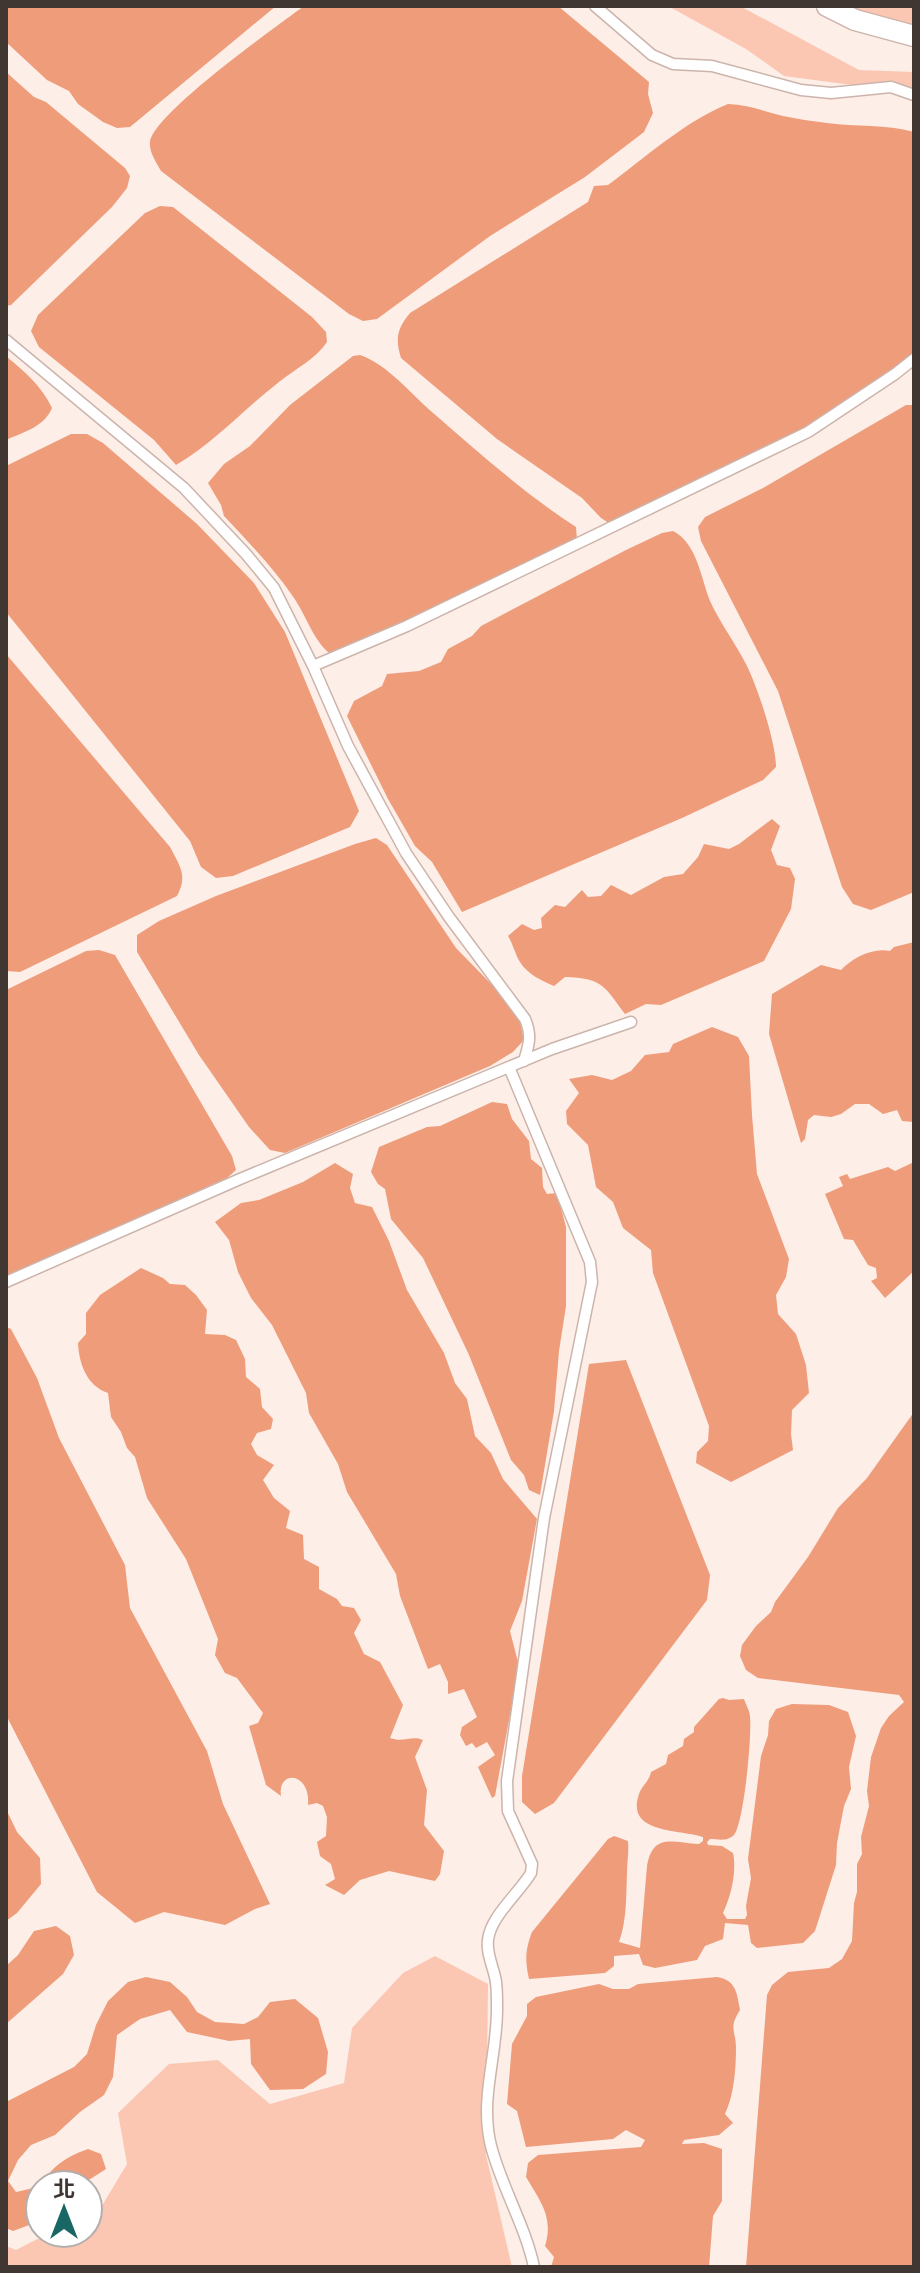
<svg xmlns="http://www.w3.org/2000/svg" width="920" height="2273" font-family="'Libre Baskerville','Noto Sans TC',serif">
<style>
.green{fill:#fbc7b3}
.water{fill:#ef9c7a}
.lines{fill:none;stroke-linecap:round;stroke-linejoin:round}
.service-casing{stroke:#ccb4ab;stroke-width:13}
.minor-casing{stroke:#ccb4ab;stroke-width:23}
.service{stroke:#fff;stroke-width:10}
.minor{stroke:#fff;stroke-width:20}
</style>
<rect width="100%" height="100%" fill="#fdeee8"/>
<path class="green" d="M 668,6 L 740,6 L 859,70 L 914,72 L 914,90 L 844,84 L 784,76 L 746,49 Z
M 841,6 L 914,6 L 914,29 Z
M 435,1956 L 488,1984 L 486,2155 L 512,2267 L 6,2267 L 6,2246 L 16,2250 L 49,2233 L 88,2233 L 88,2212 L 103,2204 L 127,2164 L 118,2113 L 169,2064 L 218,2060 L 270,2104 L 344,2083 L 352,2028 L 403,1973 Z"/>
<path class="water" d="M 6,6 L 276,6 L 130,127 L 117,128 L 103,122 L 78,104 L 69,91 L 47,80 L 6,42 Z
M 304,6 L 558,6 L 649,82 L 648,94 L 653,113 L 644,132 L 585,177 L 490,236 L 377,319 L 363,321 L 349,314 L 161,171 C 156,162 149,152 150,142 C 154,113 276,27 304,6 Z
M 6,72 L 34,97 L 46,102 L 125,168 L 130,176 L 127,188 L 112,207 L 11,305 L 6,306 Z
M 728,104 C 748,105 764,111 783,116 C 797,119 812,121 827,123 C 856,127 886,124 914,132 L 914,355 L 814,423 L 728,470 L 612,525 L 601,518 L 582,498 L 497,439 L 401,358 C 395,338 397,329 410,313 L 588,202 L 594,186 L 608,185 C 646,157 684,122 728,104 Z
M 160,206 L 173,207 L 312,317 L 326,332 L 327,342 C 316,359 295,369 279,382 C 244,409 214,443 176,465 L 154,440 L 39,347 L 31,331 L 38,315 L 145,213 Z
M 360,355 C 388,365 409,392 432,412 C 478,452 525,494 576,527 L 577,540 L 333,656 C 314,643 307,617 294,598 C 274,568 248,542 224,516 L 221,505 L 208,483 L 224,464 L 250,446 L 290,405 L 353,356 Z
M 6,356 C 25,372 41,385 52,408 C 44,427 24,432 6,440 Z
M 906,405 L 914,405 L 914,892 L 871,910 L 853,904 L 842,887 L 778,691 L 701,541 L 698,527 L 705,517 L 763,488 Z
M 71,434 L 87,434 L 103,443 L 197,524 L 254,583 L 285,632 L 359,811 L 350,827 L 233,876 L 216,878 L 201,867 L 190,841 L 6,612 L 6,466 Z
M 673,531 C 697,543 701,578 710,601 C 720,623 736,644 747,666 C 758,689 776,742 776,767 L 763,780 L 682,818 L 462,912 L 432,862 L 415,846 L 388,799 L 347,716 L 354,701 L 382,686 L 387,674 L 419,671 L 441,662 L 448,649 L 472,636 L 481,626 L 626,550 L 662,533 Z
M 6,654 L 170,847 C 180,866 188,876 177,896 L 20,972 L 6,971 Z
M 772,819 L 780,826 L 771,850 L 777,865 L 790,868 L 795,879 L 791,909 L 764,961 L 661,1005 L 646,1004 L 625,1014 C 604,986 603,978 565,977 L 554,986 C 542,981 527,974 520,962 C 515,954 513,944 508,936 L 522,924 L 534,930 L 542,928 L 541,918 L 555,905 L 565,907 L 582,890 L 588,897 L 601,896 L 611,885 L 631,895 L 664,877 L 683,874 L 698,857 L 704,844 L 729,849 L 739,844 Z
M 376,838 L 387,845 L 456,948 L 499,992 L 519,1017 L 524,1040 L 513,1052 L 490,1066 L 285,1153 L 270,1150 L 249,1127 L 199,1055 L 137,952 L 137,935 L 159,921 L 216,896 L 355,844 Z
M 914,942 L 914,1122 L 902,1121 L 897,1110 L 883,1114 L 869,1104 L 855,1104 L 841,1114 L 831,1117 L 814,1115 L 808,1120 L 805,1139 L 801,1143 L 769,1034 L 772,994 L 821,965 L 841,970 C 852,958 873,947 890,951 L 894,947 Z
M 99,950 L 115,955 L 232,1156 L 236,1170 L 227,1178 L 6,1277 L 6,990 L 86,951 Z
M 712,1027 L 738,1037 L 749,1056 L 752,1115 L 757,1174 L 789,1259 L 786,1277 L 776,1295 L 778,1314 L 796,1334 L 806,1365 L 809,1393 L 792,1410 L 791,1434 L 793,1450 L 731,1482 L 696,1463 L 697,1452 L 708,1441 L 709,1426 L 653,1273 L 651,1250 L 623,1228 L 613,1202 L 596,1187 L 588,1145 L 567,1124 L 566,1111 L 579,1093 L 569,1079 L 592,1075 L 612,1080 L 631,1071 L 645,1055 L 669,1052 L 673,1044 Z
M 492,1102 L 507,1104 L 512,1119 L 529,1141 L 531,1159 L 542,1168 L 543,1187 L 547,1194 L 557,1193 L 566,1227 L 566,1306 L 559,1351 L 554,1411 L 540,1495 L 529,1490 L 524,1475 L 511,1460 L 469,1355 L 423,1258 L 391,1219 L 385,1189 L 378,1184 L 371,1172 L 379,1147 L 427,1127 L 440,1126 Z
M 914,1162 L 914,1271 L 885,1298 L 871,1281 L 877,1278 L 876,1268 L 868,1265 L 853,1240 L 844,1239 L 825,1194 L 843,1186 L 839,1177 L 847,1174 L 850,1179 L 888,1167 L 895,1171 Z
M 335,1163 L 353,1174 L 350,1188 L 355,1203 L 372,1207 L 389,1241 L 407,1290 L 444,1353 L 455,1383 L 467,1399 L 475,1436 L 491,1453 L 503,1479 L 537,1519 L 522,1601 L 510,1631 L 519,1666 L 495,1796 L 492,1798 L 478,1767 L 495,1755 L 487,1742 L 476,1748 L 472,1743 L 466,1746 L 460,1735 L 462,1727 L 477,1717 L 464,1689 L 448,1694 L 448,1682 L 440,1664 L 428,1669 L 400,1596 L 396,1574 L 347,1492 L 338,1464 L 309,1413 L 306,1393 L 272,1325 L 251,1298 L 238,1272 L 229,1240 L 215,1222 L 241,1203 L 259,1200 L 303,1182 Z
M 141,1268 L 163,1278 L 170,1284 L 185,1285 L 196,1295 L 207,1310 L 205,1334 L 225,1335 L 236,1340 L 245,1359 L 246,1377 L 260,1389 L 262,1407 L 273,1419 L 271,1429 L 257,1433 L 251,1444 L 257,1455 L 274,1465 L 263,1480 L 274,1498 L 290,1511 L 286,1528 L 303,1535 L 304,1559 L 319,1567 L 319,1589 L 337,1599 L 342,1606 L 354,1608 L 361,1620 L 354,1633 L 364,1654 L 380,1662 L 403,1705 L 390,1738 C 404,1743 411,1735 423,1740 L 415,1757 L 427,1790 L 424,1825 L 444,1851 L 440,1874 L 435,1881 L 389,1871 L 360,1880 L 344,1895 L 325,1885 L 335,1879 L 331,1864 L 320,1856 L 317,1842 L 326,1836 L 327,1817 L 323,1806 L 317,1803 L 308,1805 C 311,1772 277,1769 281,1796 L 266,1785 L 249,1726 L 258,1723 L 263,1713 L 237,1678 L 225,1673 L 215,1655 L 218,1639 L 186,1559 L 147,1498 L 135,1457 L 127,1448 L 121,1432 L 111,1417 L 108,1393 C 87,1386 79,1364 78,1343 L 86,1334 L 86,1313 L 100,1295 Z
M 6,1327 L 11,1329 L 37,1378 L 59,1438 L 125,1565 L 130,1608 L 207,1751 L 223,1804 L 270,1904 L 255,1909 L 225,1925 L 164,1912 L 135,1923 L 97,1892 L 6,1715 Z
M 626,1360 L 710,1575 L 707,1600 L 554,1803 L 535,1814 L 522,1802 L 522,1776 L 589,1364 Z
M 914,1412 L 914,2267 L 746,2267 L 767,1995 L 772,1985 L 788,1972 L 829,1968 L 842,1959 L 852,1941 L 854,1903 L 857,1892 L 857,1864 L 862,1854 L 861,1837 L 869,1806 L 867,1791 L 871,1757 L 881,1728 L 889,1716 L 904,1702 L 899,1695 L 758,1678 L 746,1670 L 740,1656 L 742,1645 L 756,1626 L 771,1612 L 775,1602 L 808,1557 L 838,1508 L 867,1478 Z
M 723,1698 L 729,1700 L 744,1699 C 746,1705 750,1711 750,1717 C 752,1735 744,1823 734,1835 C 727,1842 718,1839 710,1839 L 707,1842 L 708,1845 L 722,1846 L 733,1853 C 737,1871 731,1896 723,1913 L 727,1919 L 745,1919 L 747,1915 L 746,1906 L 751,1878 L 748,1859 L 761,1756 L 768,1735 L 769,1721 L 776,1709 L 792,1704 L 829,1705 L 848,1712 L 856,1736 L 849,1767 L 851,1789 L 844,1806 L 837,1843 L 836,1865 L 815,1931 L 803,1943 L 757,1948 L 751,1943 L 748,1925 L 725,1923 L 723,1939 L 705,1946 L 697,1960 L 655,1968 L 643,1965 L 639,1954 L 614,1956 L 614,1966 L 605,1973 L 529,1979 C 525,1961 525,1950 532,1932 L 608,1839 L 614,1836 L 628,1841 C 629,1853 627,1862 627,1873 C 626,1896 627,1920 619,1942 L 640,1948 L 647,1866 C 653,1832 673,1843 699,1844 L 703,1841 L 703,1837 C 680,1829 625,1834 639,1794 C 642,1785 649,1782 651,1772 L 666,1764 L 668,1755 L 683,1746 L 684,1739 L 694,1732 L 694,1727 L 719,1699 Z
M 6,1809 L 17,1832 L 40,1858 L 41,1884 L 17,1913 L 6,1921 Z
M 56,1926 L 70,1936 L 74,1955 L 63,1974 L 6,2024 L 6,1966 L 18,1955 L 34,1931 Z
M 146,1977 L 170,1982 L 187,1997 L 197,2012 L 215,2022 L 244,2024 L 258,2017 L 270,2002 L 295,1999 L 318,2018 L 328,2052 L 326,2074 L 303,2089 L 270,2090 L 251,2064 L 250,2039 L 229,2041 L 187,2032 L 170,2010 L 140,2019 L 117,2035 L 113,2077 L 104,2095 L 80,2112 L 55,2135 L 31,2145 L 18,2160 L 8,2181 L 16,2192 L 38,2187 C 54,2166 63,2158 88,2149 L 101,2154 L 106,2169 L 81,2185 L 40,2185 L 40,2221 L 13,2231 L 6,2228 L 6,2102 L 74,2067 L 87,2054 L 96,2025 L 108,2001 L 128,1982 Z
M 717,1977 C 736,1980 737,1993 740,2010 C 728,2029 736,2030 736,2048 C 736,2069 734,2095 725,2114 L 733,2123 L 719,2135 L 684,2140 L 682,2144 L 704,2143 L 722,2149 L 722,2201 L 713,2216 L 709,2267 L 551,2267 L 554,2257 L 545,2246 C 554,2217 540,2201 526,2177 L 528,2163 L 538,2155 L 641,2147 L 645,2140 L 626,2130 L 613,2139 L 526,2147 L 517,2111 L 507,2104 L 512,2044 L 527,2016 L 527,2004 L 536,1997 L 599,1984 L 613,1989 L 629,1989 L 638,1984 Z"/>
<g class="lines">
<g class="service-casing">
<path id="service" d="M 595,6 L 652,55 L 673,64 L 712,66 L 801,90 L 831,93 L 891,87 L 914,95
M 6,340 L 184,488 L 246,554 L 274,588 L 313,666 L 348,746 L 406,853 L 449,917 L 525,1019 C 532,1035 529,1045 524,1061
M 313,666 L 407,626 L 808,432 L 895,374 L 914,359
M 509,1067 L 590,1262 L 592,1282 L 544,1518 L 507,1781 L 508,1811 L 532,1864 L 531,1873 C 519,1893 490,1917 488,1940 C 486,1954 494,1968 496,1982 C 497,1990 497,1998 497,2006 C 498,2054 479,2098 491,2146 C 502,2188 525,2225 534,2267
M 6,1282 L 240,1179 L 552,1049 L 631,1022"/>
</g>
<g class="minor-casing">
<path id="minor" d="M 827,6 L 855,20 L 914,36"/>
</g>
<use href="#service" class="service"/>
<use href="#minor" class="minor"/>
</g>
<rect width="920" height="2273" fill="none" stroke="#403733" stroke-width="16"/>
<g transform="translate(64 2209)"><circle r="38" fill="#ffffff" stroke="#b3afad" stroke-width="2"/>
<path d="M0-6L14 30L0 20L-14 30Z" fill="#196765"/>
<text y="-12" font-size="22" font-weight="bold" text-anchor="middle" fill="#403733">北</text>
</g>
</svg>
